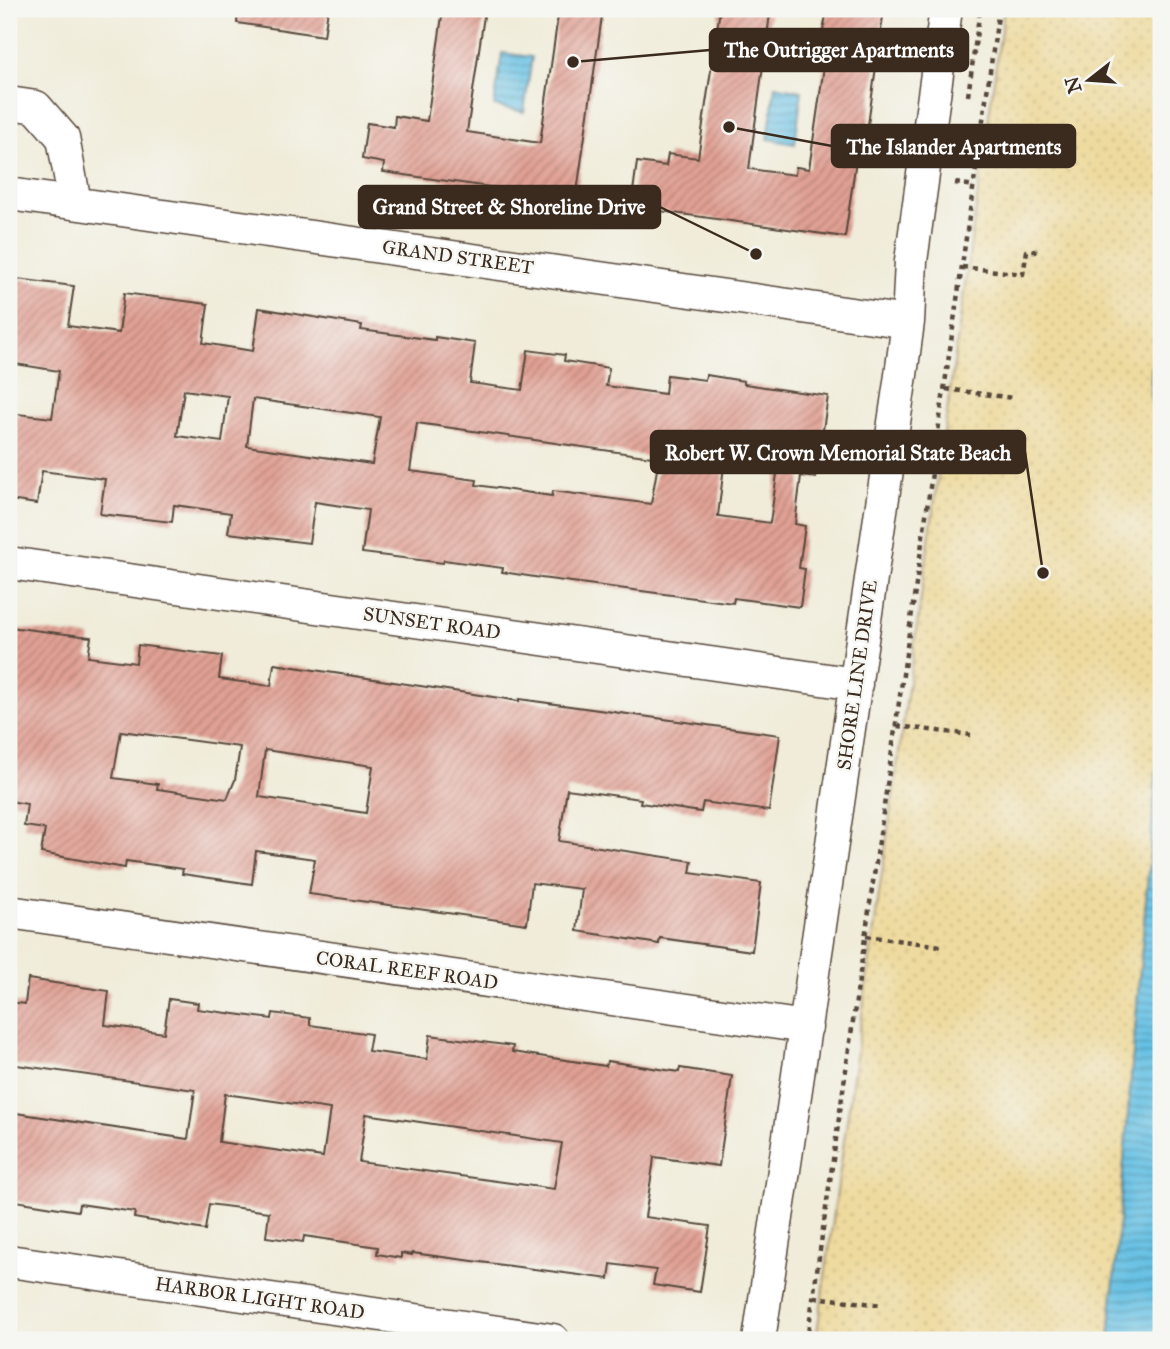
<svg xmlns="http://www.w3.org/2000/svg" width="1170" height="1349" font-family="'IM FELL Great Primer',serif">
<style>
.sand{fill:url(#sand-dots);stroke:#94825e;stroke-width:2}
.water{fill:url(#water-rules);stroke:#517681;stroke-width:2}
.building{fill:url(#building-hatch);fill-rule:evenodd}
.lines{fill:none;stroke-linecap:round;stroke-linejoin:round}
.minor-casing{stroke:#56473a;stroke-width:35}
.path{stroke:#56473a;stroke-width:4.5;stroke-dasharray:5 5;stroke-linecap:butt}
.minor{stroke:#fff;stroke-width:32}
.labels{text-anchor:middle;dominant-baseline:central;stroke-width:5;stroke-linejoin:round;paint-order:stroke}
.street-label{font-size:19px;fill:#3b2a1e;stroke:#f6f6f2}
.leader{fill:none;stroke:#3b2a1e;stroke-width:2.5}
.callout-dot{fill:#3b2a1e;stroke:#f6f6f2;stroke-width:2.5}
.callout{fill:#3b2a1e;stroke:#3b2a1e;stroke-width:2.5}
.callout-label{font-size:21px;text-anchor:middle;font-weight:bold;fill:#fff}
</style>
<defs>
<pattern id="sand-dots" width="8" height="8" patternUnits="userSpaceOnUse" patternTransform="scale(1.75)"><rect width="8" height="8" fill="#eeda9e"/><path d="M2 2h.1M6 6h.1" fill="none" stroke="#cdbb88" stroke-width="1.8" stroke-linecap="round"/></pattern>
<pattern id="water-rules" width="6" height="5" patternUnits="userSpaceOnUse" patternTransform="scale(1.75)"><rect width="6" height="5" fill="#67c1e4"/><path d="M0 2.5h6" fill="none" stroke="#569db8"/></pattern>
<pattern id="building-hatch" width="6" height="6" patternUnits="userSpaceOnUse" patternTransform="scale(1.75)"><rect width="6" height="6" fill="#e1a094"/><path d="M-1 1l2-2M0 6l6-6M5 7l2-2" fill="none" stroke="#b88378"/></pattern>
</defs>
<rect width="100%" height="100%" fill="#f6f6f2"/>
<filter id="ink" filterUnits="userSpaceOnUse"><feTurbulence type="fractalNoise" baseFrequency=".0143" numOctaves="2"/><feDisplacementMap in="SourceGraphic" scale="14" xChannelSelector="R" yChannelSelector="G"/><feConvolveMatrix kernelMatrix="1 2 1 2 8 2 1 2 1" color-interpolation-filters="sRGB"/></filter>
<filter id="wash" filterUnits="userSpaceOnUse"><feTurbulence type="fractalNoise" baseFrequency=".00686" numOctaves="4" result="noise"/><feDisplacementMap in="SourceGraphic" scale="28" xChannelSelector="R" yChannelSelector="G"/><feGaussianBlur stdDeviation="1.57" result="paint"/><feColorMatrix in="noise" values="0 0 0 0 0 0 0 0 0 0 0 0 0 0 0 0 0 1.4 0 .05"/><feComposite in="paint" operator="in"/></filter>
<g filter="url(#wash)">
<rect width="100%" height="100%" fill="#f0ecd9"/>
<path class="sand" d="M 1004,9 L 1161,9 C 1161,111 1166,214 1157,315 C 1155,340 1142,408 1161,425 L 1161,720 L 1109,1340 L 816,1340 Z"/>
<path class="water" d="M 502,53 L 532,57 L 524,112 L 494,106 Z
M 775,86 L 802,91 L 795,144 L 768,139 Z
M 1161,267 L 1161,425 L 1156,421 L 1150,394 Z
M 1161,720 L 1161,1340 L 1109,1340 Z"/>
<g id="blocks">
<path class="building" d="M 238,9 L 328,9 L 324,36 L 237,23 Z
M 443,9 L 485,9 L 467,132 L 540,143 L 559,9 L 603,9 L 576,199 L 383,172 L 384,163 L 362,159 L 367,123 L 394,127 L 395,116 L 427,121 Z
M 720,9 L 763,9 L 763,13 L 770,14 L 749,169 L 795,175 L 796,167 L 809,169 L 829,32 L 823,32 L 827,9 L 884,9 L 863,161 L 856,160 L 845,237 L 652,210 L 653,202 L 632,199 L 637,162 L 666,166 L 668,154 L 698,158 Z
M 9,278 L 74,286 L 68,326 L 119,333 L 124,293 L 208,304 L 203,343 L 253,351 L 259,308 L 362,325 L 361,330 L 435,340 L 435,337 L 475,343 L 470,383 L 522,390 L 528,350 L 565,355 L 564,361 L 609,368 L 606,386 L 665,394 L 667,375 L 705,380 L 706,375 L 744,381 L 744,384 L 828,396 L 816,478 L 801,476 L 795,524 L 805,526 L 799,568 L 805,569 L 800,607 L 734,598 L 733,603 L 541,578 L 502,572 L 503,568 L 444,560 L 443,563 L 362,553 L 368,510 L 315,502 L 309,543 L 228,533 L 231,513 L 174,505 L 172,522 L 100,514 L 105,479 L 42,471 L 37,504 L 9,500 L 9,413 L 52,418 L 59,371 L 9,363 ZM 184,390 L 228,396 L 222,442 L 177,436 ZM 253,399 L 380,417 L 372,464 L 247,446 ZM 417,423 L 659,458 L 651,504 L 553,491 L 552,496 L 476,485 L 477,480 L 410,471 ZM 724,466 L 777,474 L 770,523 L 718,516 Z
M 9,627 L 91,637 L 88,657 L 136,663 L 138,645 L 222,656 L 219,679 L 271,686 L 274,664 L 519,701 L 519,699 L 780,735 L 769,811 L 703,802 L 701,812 L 640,803 L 641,799 L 567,789 L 559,841 L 692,861 L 690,873 L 761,883 L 752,951 L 660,938 L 659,944 L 577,931 L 582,889 L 532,883 L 527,924 L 309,894 L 315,859 L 256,851 L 252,884 L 182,874 L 183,869 L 126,861 L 125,868 L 41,853 L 45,829 L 24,826 L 27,804 L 9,801 ZM 121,731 L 240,747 L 235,780 L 227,799 L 157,789 L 158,784 L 113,778 ZM 265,750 L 373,766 L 366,813 L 259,797 Z
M 28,979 L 109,991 L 105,1025 L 164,1033 L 169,999 L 198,1003 L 197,1009 L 272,1019 L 273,1013 L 310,1018 L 310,1025 L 371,1034 L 368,1051 L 427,1059 L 430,1035 L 513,1046 L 512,1052 L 606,1066 L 607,1061 L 679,1072 L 680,1068 L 732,1076 L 719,1166 L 654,1157 L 653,1166 L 645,1217 L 710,1226 L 700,1292 L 653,1285 L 656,1270 L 611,1264 L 609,1279 L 412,1253 L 412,1255 L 401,1253 L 401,1258 L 377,1254 L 378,1247 L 304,1236 L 303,1242 L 266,1237 L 269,1212 L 209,1204 L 205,1230 L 134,1218 L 135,1212 L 79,1204 L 78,1211 L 9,1200 L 9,1112 L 188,1139 L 195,1090 L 9,1064 L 9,1002 L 25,1004 ZM 225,1094 L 330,1109 L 323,1157 L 219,1142 ZM 366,1114 L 562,1143 L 554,1189 L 359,1162 Z"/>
</g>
</g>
<g filter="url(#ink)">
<use href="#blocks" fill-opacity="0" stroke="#56473a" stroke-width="2"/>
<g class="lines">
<g class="minor-casing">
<path id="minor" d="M 9,103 L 36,107 L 63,138 L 75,203
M 9,194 L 908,322
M 9,563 L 856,684
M 9,912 L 806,1027
M 9,1261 L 553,1340
M 759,1340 L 901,375 L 908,322 L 911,261 L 946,9"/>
</g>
<path class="path" d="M 968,96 L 980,9
M 955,183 L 974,186
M 962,267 L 1023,274 L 1027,251 L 1039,251
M 946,389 L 1013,398
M 897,726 L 971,735
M 866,936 L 941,946
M 814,1297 L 882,1305
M 808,1337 L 819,1340
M 807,1340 L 999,9"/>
<use href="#minor" class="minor"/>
</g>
</g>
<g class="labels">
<g class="street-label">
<text transform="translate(458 257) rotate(8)">GRAND STREET</text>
<text transform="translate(432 623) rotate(8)">SUNSET ROAD</text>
<text transform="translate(857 675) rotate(-82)">SHORE LINE DRIVE</text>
<text transform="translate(407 970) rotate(8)">CORAL REEF ROAD</text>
<text transform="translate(260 1298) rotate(8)">HARBOR LIGHT ROAD</text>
</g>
</g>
<path class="leader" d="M573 62L710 50M729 127L832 146M756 254L660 207M1043 573L1025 452"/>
<g class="callout-dot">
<circle cx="573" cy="62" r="7"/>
<circle cx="729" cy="127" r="7"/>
<circle cx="756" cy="254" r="7"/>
<circle cx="1043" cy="573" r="7"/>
</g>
<g class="callout">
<rect x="710" y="29" width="258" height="42" rx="7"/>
<rect x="832" y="125" width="243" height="42" rx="7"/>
<rect x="359" y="186" width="301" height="42" rx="7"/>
<rect x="651" y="431" width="374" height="42" rx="7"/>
</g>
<g class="callout-label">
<text x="839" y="57">The Outrigger Apartments</text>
<text x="954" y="154">The Islander Apartments</text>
<text x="509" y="214">Grand Street &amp; Shoreline Drive</text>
<text x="838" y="460">Robert W. Crown Memorial State Beach</text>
</g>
<rect width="1170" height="1349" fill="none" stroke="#f6f6f2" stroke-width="35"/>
<g transform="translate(1089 80) rotate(253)" stroke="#f6f6f2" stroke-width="5" paint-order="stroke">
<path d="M0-5L12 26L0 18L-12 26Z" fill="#3b2a1e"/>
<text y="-10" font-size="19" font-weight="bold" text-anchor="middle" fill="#3b2a1e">N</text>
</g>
</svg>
